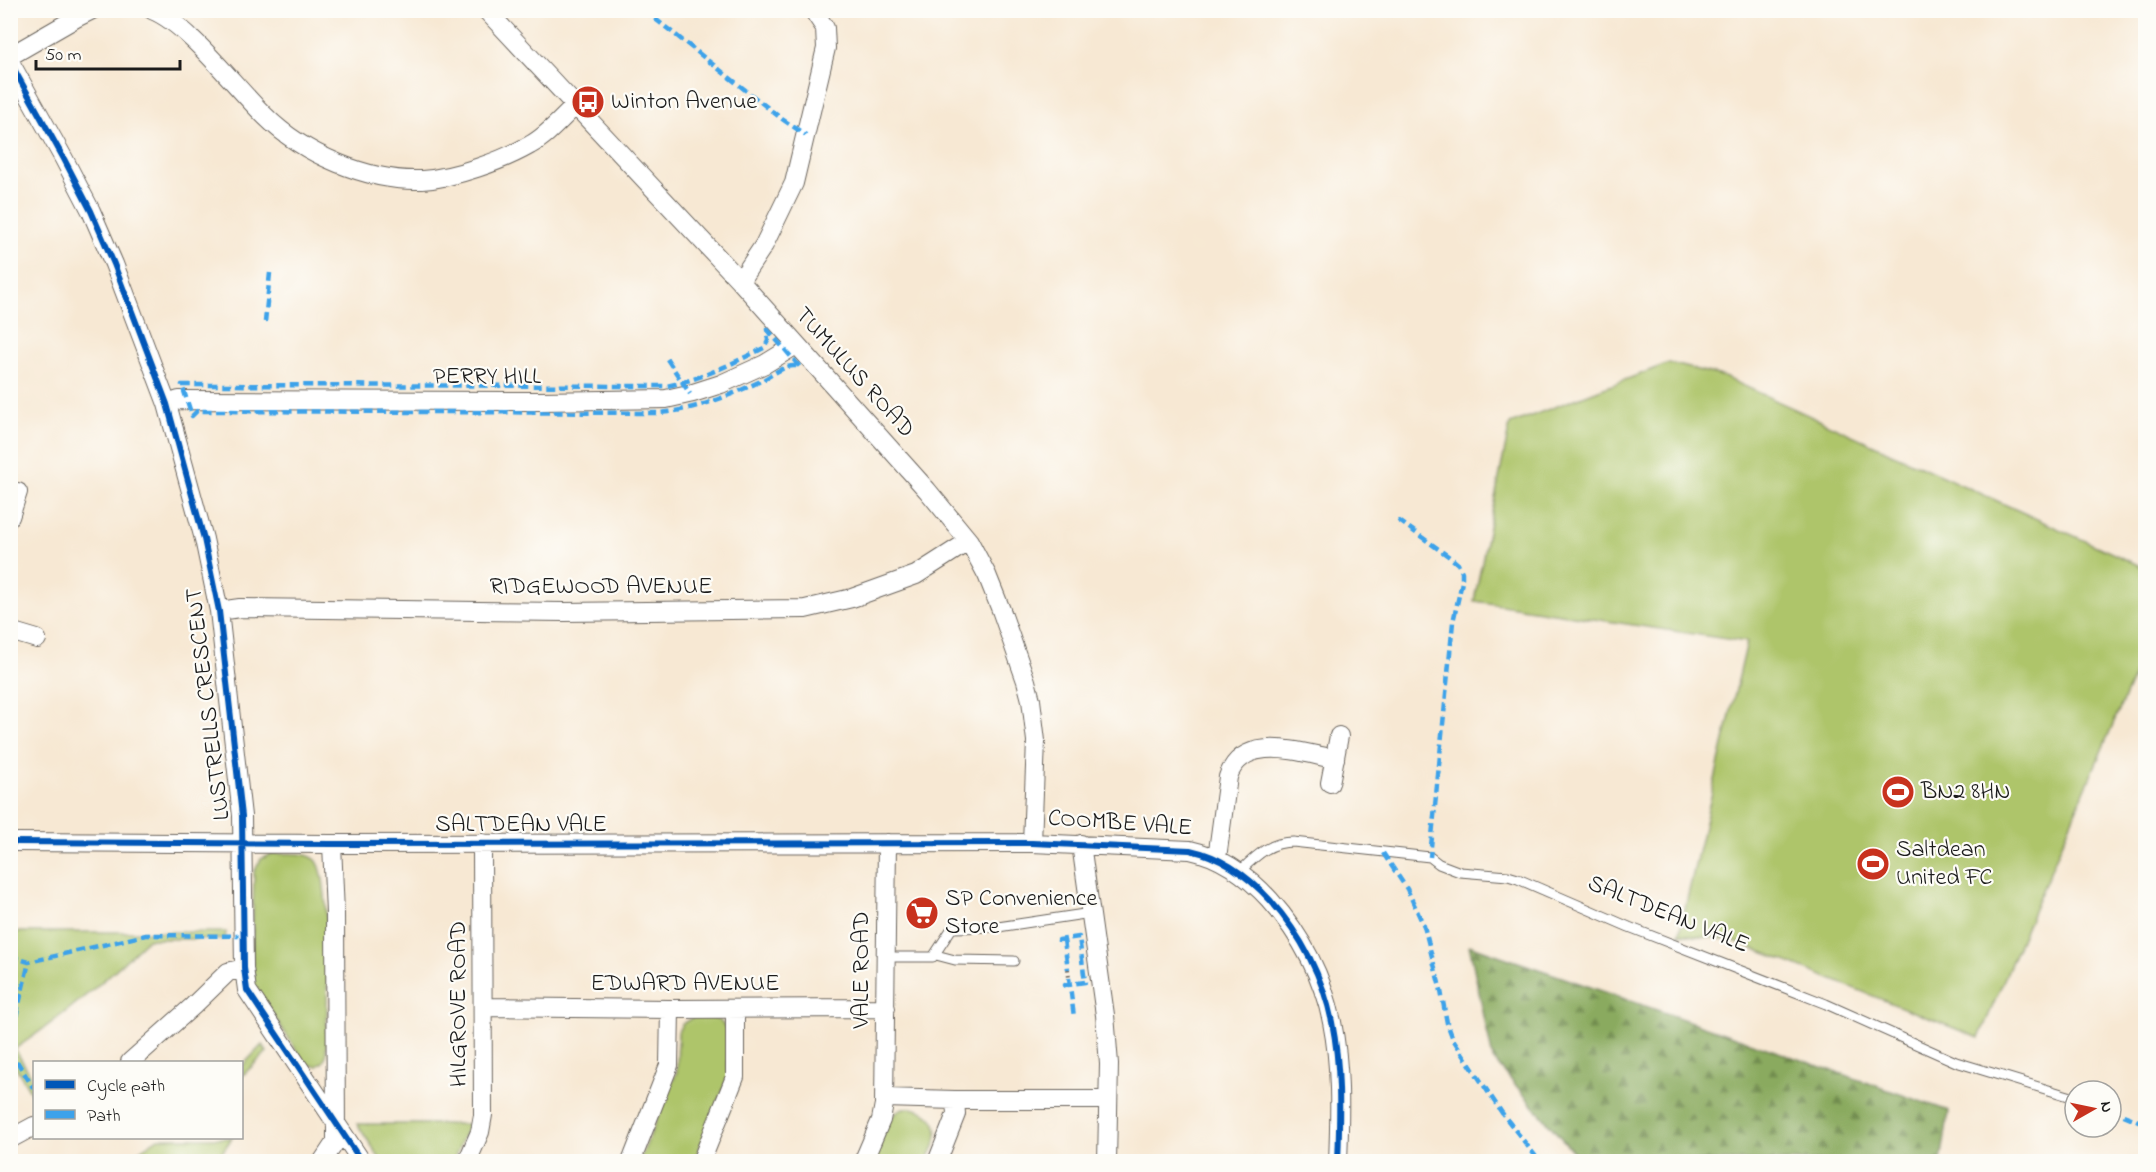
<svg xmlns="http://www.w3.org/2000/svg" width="2156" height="1172" font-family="'Indie Flower',sans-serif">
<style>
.grass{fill:#aec56b;stroke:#657044;stroke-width:1.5}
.forest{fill:url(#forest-firs);stroke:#53633e;stroke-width:1.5}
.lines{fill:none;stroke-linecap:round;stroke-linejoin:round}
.service-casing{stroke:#69635c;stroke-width:11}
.minor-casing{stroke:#69635c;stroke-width:20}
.path{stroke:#69635c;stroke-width:4;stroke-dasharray:1.5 4.5;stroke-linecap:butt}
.service{stroke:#fff;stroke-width:9}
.minor{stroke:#fff;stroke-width:18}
.quiet{stroke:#3da2ea;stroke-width:4.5;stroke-dasharray:9 4.5;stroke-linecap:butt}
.cycleway-casing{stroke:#fdfcf7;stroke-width:10}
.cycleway{stroke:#0057b8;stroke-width:6}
.labels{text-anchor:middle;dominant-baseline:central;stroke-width:4.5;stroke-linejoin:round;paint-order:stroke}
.poi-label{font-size:24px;fill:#1c1c1c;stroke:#fdfcf7;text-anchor:start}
.street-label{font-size:24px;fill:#1c1c1c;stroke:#fdfcf7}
</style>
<defs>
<pattern id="forest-firs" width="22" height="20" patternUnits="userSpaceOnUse" patternTransform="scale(1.5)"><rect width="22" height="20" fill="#8aaa5f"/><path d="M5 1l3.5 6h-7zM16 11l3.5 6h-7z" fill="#708a4e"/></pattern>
</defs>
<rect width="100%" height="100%" fill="#fdfcf7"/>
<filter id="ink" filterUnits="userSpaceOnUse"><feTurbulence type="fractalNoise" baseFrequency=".0167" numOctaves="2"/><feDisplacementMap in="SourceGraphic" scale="12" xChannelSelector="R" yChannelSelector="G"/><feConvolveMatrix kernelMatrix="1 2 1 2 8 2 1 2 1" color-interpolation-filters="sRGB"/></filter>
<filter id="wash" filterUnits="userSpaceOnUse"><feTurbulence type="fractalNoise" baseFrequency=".008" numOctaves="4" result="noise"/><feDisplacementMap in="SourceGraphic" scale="24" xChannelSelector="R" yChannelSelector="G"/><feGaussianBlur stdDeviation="1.35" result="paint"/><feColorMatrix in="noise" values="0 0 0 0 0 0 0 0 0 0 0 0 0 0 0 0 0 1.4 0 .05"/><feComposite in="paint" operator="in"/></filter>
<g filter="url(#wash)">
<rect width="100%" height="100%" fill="#f7e8d3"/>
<path class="grass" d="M 1669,363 L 1722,376 L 2145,568 L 2145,649 L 1979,1038 L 1732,940 L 1679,934 L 1747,642 L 1474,601 L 1510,424 Z
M 271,854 C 285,854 306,851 316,860 C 333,875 326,1027 326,1056 L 323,1062 L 317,1066 L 306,1065 L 254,985 L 252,954 L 254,872 L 261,859 Z
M 11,932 L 226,932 L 225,939 L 148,939 C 107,980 63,1016 15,1049 L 34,1081 L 34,1098 L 11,1059 Z
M 696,1015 C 712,1017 722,1017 728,1033 L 728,1077 L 694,1161 L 639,1162 L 677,1071 L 678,1032 L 682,1024 Z
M 262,1045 L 267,1052 L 242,1076 L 242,1066 Z
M 903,1108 C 920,1107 937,1115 937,1134 C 937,1143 931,1153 927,1161 L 872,1162 C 879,1144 885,1116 903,1108 Z
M 357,1124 L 469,1124 L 453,1161 L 382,1162 Z
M 158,1138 L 232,1138 L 216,1161 L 124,1161 Z"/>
<path class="forest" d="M 1469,945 L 1949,1111 L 1941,1161 L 1581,1161 L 1493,1059 Z"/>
</g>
<g filter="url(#ink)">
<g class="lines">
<g class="service-casing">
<path id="service" d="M 1239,872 C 1256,856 1269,842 1293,842 L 1430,857 L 1439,864 L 1460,872 L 1508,876 L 1518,879 L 1629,927 L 1826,1004 L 1956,1062 L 2075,1098
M 936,955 L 955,960 L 1014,961
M 886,957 L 933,957 L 952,928 L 998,927 L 1091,913"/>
</g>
<g class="minor-casing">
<path id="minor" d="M 152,10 C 188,24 235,87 265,116 C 303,154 368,182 422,180 C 454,178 502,161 530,145 C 547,136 561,119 575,106
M 486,10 L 740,281 L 927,490 L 969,541 L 987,575 L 1001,610 L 1026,681 L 1031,700 L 1036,741 L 1032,843
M 10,56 L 76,18 L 92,10
M 10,62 L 64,159 L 91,211 L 114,264 L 167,404 L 204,539 L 219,611 L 242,816 L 244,968 L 247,990 L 362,1162
M 740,281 L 764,245 L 794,183 L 826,48 L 825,28 L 813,10
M 167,404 L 179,400 L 541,401 L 666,399 L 693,393 L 721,384 L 765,364 L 796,345
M 10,517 L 18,492
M 219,611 L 240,608 L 564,612 L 805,609 L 852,598 L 916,575 L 969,541
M 10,631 L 37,639
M 1330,783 L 1339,736
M 10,842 L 332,844 L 1032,843 L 1190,850 C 1223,857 1248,876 1270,900 C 1341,980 1342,1060 1338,1162
M 1081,844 L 1105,1015 L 1109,1064 L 1107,1162
M 1217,858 L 1228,777 C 1243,732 1301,753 1335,759
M 483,1007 L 670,1009 L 886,1008
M 130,1062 L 193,1006 L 228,972 L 244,968
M 885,1098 L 955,1100 L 1108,1100
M 10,1139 L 34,1126
M 322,1162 L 336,1141 L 335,913 L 332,844
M 467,1162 L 480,1132 L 483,1115 L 482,843
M 631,1162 L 669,1065 L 670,1009
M 701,1162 L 735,1077 L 735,1009
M 863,1162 L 881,1120 L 884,1104 L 887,843
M 937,1162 L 956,1114 L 955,1100"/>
</g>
<path class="path" d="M 1068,969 L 1069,978"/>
<use href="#service" class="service"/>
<use href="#minor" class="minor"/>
<path class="quiet" d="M 644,10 L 782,119 L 806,135
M 265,322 L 270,273
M 767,329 L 800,367 C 787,362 773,375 761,381 C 729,396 695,410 659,413 L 202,411 L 197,411 L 192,416 L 182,385 L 666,386 C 700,380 733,363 764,348 L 768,341 Z
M 667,359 L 690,394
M 1398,520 L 1451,558 L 1458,564 L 1462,572 L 1462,582 L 1453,622 L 1430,857
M 1383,853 L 1407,889 L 1424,926 L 1441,991 L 1447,1023 L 1453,1039 L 1502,1113 L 1540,1162
M 1064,940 L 1068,969
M 1059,942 L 1059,940 L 1079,937 L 1085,982 L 1065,985 L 1066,987
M 10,956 L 29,962 L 146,935 L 244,936
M 1069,978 L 1074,1017
M 10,1042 L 29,962
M 10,1050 L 34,1089
M 2111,1110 L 2146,1124"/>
<g class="cycleway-casing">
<path id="cycleway" d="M 10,62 L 64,159 L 91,211 L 114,264 L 167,404 L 204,539 L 219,611 L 242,816 L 244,968 L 247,990 L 362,1162
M 10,842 L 332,844 L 1032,843 L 1190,850 C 1223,857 1248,876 1270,900 C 1341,980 1342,1060 1338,1162"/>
</g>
<use href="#cycleway" class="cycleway"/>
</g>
</g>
<defs>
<g id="bus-disc" transform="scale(1.725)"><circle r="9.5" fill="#c8321e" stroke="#fdfcf7"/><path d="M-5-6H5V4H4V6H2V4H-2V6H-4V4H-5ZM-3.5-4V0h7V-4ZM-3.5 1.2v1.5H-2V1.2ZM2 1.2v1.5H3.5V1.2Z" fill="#fff"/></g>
<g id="stadium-disc" transform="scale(1.725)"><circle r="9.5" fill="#c8321e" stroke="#fdfcf7"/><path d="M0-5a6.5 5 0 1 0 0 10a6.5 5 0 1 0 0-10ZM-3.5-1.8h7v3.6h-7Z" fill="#fff"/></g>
<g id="supermarket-disc" transform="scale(1.725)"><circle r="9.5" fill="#c8321e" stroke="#fdfcf7"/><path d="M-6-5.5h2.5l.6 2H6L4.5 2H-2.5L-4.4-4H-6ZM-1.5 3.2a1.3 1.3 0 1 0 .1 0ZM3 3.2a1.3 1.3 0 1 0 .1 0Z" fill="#fff"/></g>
</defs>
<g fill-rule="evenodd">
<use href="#bus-disc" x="588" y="102"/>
<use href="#stadium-disc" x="1898" y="792"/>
<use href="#stadium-disc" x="1873" y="864"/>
<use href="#supermarket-disc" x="922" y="913"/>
</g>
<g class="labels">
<g class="poi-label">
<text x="611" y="102">Winton Avenue</text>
<text x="1921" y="792">BN2 8HN</text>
<text x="1896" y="850">Saltdean<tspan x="1896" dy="28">United FC</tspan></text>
<text x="945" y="899">SP Convenience<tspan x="945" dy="28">Store</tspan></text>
</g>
<g class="street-label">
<text transform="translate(854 373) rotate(48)">TUMULUS ROAD</text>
<text x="487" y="377">PERRY HILL</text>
<text x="601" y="587">RIDGEWOOD AVENUE</text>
<text transform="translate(209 704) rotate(-97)">LUSTRELLS CRESCENT</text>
<text transform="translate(1120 824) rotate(4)">COOMBE VALE</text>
<text x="521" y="825">SALTDEAN VALE</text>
<text transform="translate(1668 915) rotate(22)">SALTDEAN VALE</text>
<text transform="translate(862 970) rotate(-90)">VALE ROAD</text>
<text x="685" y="984">EDWARD AVENUE</text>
<text transform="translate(459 1004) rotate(-90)">HILGROVE ROAD</text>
</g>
</g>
<rect width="2156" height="1172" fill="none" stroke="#fdfcf7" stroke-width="36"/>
<rect x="33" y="1061" width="210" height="78" fill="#fdfcf7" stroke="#a3a29f" stroke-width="1.5"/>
<rect x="45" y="1080" width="30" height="9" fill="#0057b8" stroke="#a3a29f" stroke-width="1.5"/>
<text x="87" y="1091" font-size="18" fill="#1c1c1c">Cycle path</text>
<rect x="45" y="1110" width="30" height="9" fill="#3da2ea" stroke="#a3a29f" stroke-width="1.5"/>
<text x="87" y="1121" font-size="18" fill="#1c1c1c">Path</text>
<g transform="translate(2093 1109) rotate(81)"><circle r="28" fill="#fdfcf7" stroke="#a3a29f" stroke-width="1.5"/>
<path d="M0-4.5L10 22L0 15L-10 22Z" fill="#c8321e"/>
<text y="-9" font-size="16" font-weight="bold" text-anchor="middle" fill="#1c1c1c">N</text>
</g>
<path d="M36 60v9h144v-9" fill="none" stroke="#1c1c1c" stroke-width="3"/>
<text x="45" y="60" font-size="18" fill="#1c1c1c" stroke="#fdfcf7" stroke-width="4.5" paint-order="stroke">50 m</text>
</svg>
